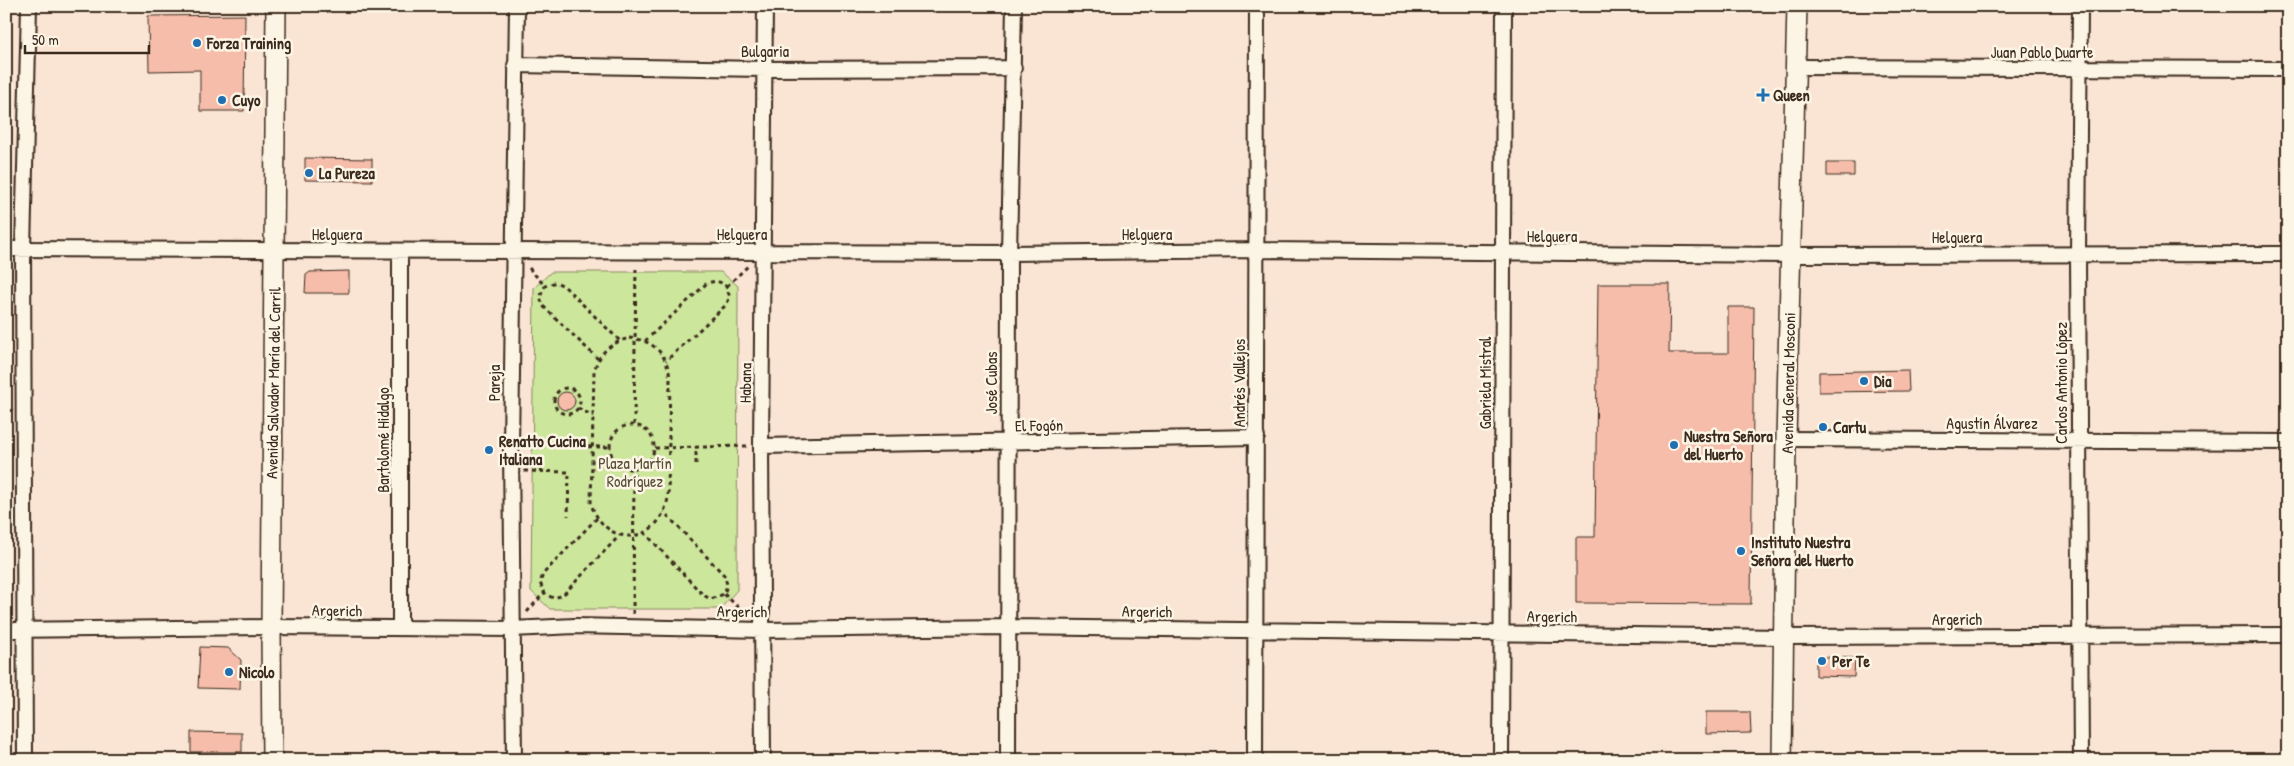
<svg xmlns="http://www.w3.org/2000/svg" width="2294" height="766" font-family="'Patrick Hand',sans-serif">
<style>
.green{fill:#cce69c;stroke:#84885d}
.building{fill:#f5bdaa;stroke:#3b2a1e}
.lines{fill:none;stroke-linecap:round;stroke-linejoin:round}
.street-casing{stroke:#3b2a1e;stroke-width:18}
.secondary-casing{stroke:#3b2a1e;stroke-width:22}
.path{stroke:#3b2a1e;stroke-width:3;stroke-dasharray:4 4;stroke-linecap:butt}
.street{stroke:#fcf5e5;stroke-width:14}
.secondary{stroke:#fcf5e5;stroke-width:19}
.poi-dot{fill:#1f6fb2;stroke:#fcf5e5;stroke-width:2}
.labels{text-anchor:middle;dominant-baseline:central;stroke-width:5;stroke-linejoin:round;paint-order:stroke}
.poi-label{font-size:16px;font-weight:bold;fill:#3b2a1e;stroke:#fcf5e5;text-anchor:start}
.street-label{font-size:16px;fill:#3b2a1e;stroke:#fcf5e5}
.park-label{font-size:16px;fill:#585037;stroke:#fcf5e5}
</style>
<rect width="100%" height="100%" fill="#fae4d3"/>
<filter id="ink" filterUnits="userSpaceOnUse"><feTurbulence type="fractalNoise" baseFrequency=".02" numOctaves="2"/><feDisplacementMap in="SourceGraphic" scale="10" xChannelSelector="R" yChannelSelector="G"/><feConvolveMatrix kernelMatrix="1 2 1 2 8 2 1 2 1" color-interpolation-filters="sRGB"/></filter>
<g filter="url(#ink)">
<path class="green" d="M 551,272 L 721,272 L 738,286 L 737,590 L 720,609 L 550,609 L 531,591 L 534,288 Z"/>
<path class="building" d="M 245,15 L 244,111 L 200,111 L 200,70 L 149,71 L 148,16 Z
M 305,158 L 372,159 L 372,181 L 305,180 Z
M 1827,163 L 1854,163 L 1854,176 L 1827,176 Z
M 349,271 L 349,293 L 305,293 L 306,275 L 310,272 Z
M 1598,284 L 1670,284 L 1669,353 L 1728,353 L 1728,307 L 1754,307 L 1751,604 L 1576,603 L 1576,537 L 1595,537 Z
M 1908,370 L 1909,391 L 1819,392 L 1819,372 Z
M557 401a9 9 0 1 1 18 0a9 9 0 1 1-18 0Z
M 200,647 L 228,648 L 241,660 L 240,689 L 198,688 Z
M 1823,657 L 1855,658 L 1854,677 L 1816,676 L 1816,663 Z
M 1706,712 L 1750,712 L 1751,733 L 1706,734 Z
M 191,732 L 242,733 L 242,752 L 191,752 Z"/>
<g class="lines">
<g class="street-casing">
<path id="street" d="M 2080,6 L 2078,255 L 2081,760
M 515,65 L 765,69 L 1014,68
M 1795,67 L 2288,69
M 6,249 L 1009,253 L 1255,250 L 1791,255 L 2288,254
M 400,252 L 400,628
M 1786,439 L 2288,442
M 761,446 L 1257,437
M 6,630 L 271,627 L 512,629 L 575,626 L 763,630 L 1008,627 L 1783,637 L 2288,635
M 25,760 L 23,249 L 29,6
M 514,760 L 511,446 L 517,6
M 763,760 L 761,446 L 765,6
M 1008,760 L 1009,253 L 1014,6
M 1255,760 L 1257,6
M 1501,760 L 1504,6"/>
</g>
<g class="secondary-casing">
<path id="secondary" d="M 272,760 L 271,627 L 276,6
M 1782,760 L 1786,439 L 1797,6"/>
</g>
<path class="path" d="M 529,268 L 545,286
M 727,286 L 748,266
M 629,338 C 653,340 667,353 670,378 L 668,498 C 659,545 607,550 591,504 L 594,371 C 600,352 609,344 629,338 Z
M 645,341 L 707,283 L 716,281 L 725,284 L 730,297 L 726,305 L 666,361
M 598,359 L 543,306 L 540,297 L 545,286 L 556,282 L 564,286 L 620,341
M554 401a13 13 0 1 1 26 0a13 13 0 1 1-26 0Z
M 578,408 L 593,416
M610 447a22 22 0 1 1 44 0a22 22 0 1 1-44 0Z
M 634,425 L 636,265
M 524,446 L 610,447
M 655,448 L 748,446
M 696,464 L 696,447
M 524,471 L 569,472 L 568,516
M 597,518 L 543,574 L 540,583 L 546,595 L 554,598 L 563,595 L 620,535
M 644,532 L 703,595 L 711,599 L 724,594 L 727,585 L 725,576 L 664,512
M 724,594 L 748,616
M 527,612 L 544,593
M 633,614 L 634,470"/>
<use href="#street" class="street"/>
<use href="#secondary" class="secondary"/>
</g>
</g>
<g class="poi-dot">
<circle cx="197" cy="43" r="5"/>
<path d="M1760.5 87.5h5v5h5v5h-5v5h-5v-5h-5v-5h5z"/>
<circle cx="222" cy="100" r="5"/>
<circle cx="309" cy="173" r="5"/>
<circle cx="1864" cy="381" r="5"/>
<circle cx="1823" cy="427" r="5"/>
<circle cx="1674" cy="445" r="5"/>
<circle cx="489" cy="450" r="5"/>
<circle cx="1741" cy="551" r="5"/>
<circle cx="1822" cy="661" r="5"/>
<circle cx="229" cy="672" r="5"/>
</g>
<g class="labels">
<g class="poi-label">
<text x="207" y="43">Forza Training</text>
<text x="1773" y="95">Queen</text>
<text x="232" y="100">Cuyo</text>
<text x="319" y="173">La Pureza</text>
<text x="1874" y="381">Dia</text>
<text x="1833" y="427">Cartu</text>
<text x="1684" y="436">Nuestra Señora<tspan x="1684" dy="18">del Huerto</tspan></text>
<text x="499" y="441">Renatto Cucina<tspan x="499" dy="18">Italiana</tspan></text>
<text x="1751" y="542">Instituto Nuestra<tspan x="1751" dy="18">Señora del Huerto</tspan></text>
<text x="1832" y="661">Per Te</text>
<text x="239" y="672">Nicolo</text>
</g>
<g class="street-label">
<text x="765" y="51">Bulgaria</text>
<text x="2042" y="52">Juan Pablo Duarte</text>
<text x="337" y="234">Helguera</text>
<text x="742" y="234">Helguera</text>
<text x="1147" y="234">Helguera</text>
<text x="1552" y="236">Helguera</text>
<text x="1957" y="237">Helguera</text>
<text transform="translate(273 383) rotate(-89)">Avenida Salvador María del Carril</text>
<text transform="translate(494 383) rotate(-90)">Pareja</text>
<text transform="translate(745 383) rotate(-89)">Habana</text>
<text transform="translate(991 383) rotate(-90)">José Cubas</text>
<text transform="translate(1239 383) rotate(-90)">Andrés Vallejos</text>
<text transform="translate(1485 383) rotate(-90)">Gabriela Mistral</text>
<text transform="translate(1788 383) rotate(-89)">Avenida General Mosconi</text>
<text transform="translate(2061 383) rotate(-90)">Carlos Antonio López</text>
<text x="1992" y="423">Agustín Álvarez</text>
<text transform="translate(1039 425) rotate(-1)">El Fogón</text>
<text transform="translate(383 440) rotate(-90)">Bartolomé Hidalgo</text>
<text transform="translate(337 610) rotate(1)">Argerich</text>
<text transform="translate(742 611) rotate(1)">Argerich</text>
<text transform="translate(1147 611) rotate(1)">Argerich</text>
<text transform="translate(1552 616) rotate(1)">Argerich</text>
<text x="1957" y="619">Argerich</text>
</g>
<g class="park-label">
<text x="635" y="463">Plaza Martín<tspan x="635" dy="18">Rodríguez</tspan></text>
</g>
</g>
<rect width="2294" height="766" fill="none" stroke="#fcf5e5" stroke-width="25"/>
<rect x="12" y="12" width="2269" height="741" fill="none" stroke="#3b2a1e" stroke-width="2" filter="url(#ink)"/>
<path d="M25 45v8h124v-8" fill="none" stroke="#3b2a1e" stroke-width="2.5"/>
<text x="32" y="45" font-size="15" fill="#3b2a1e" stroke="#fcf5e5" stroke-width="4" paint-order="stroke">50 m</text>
</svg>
